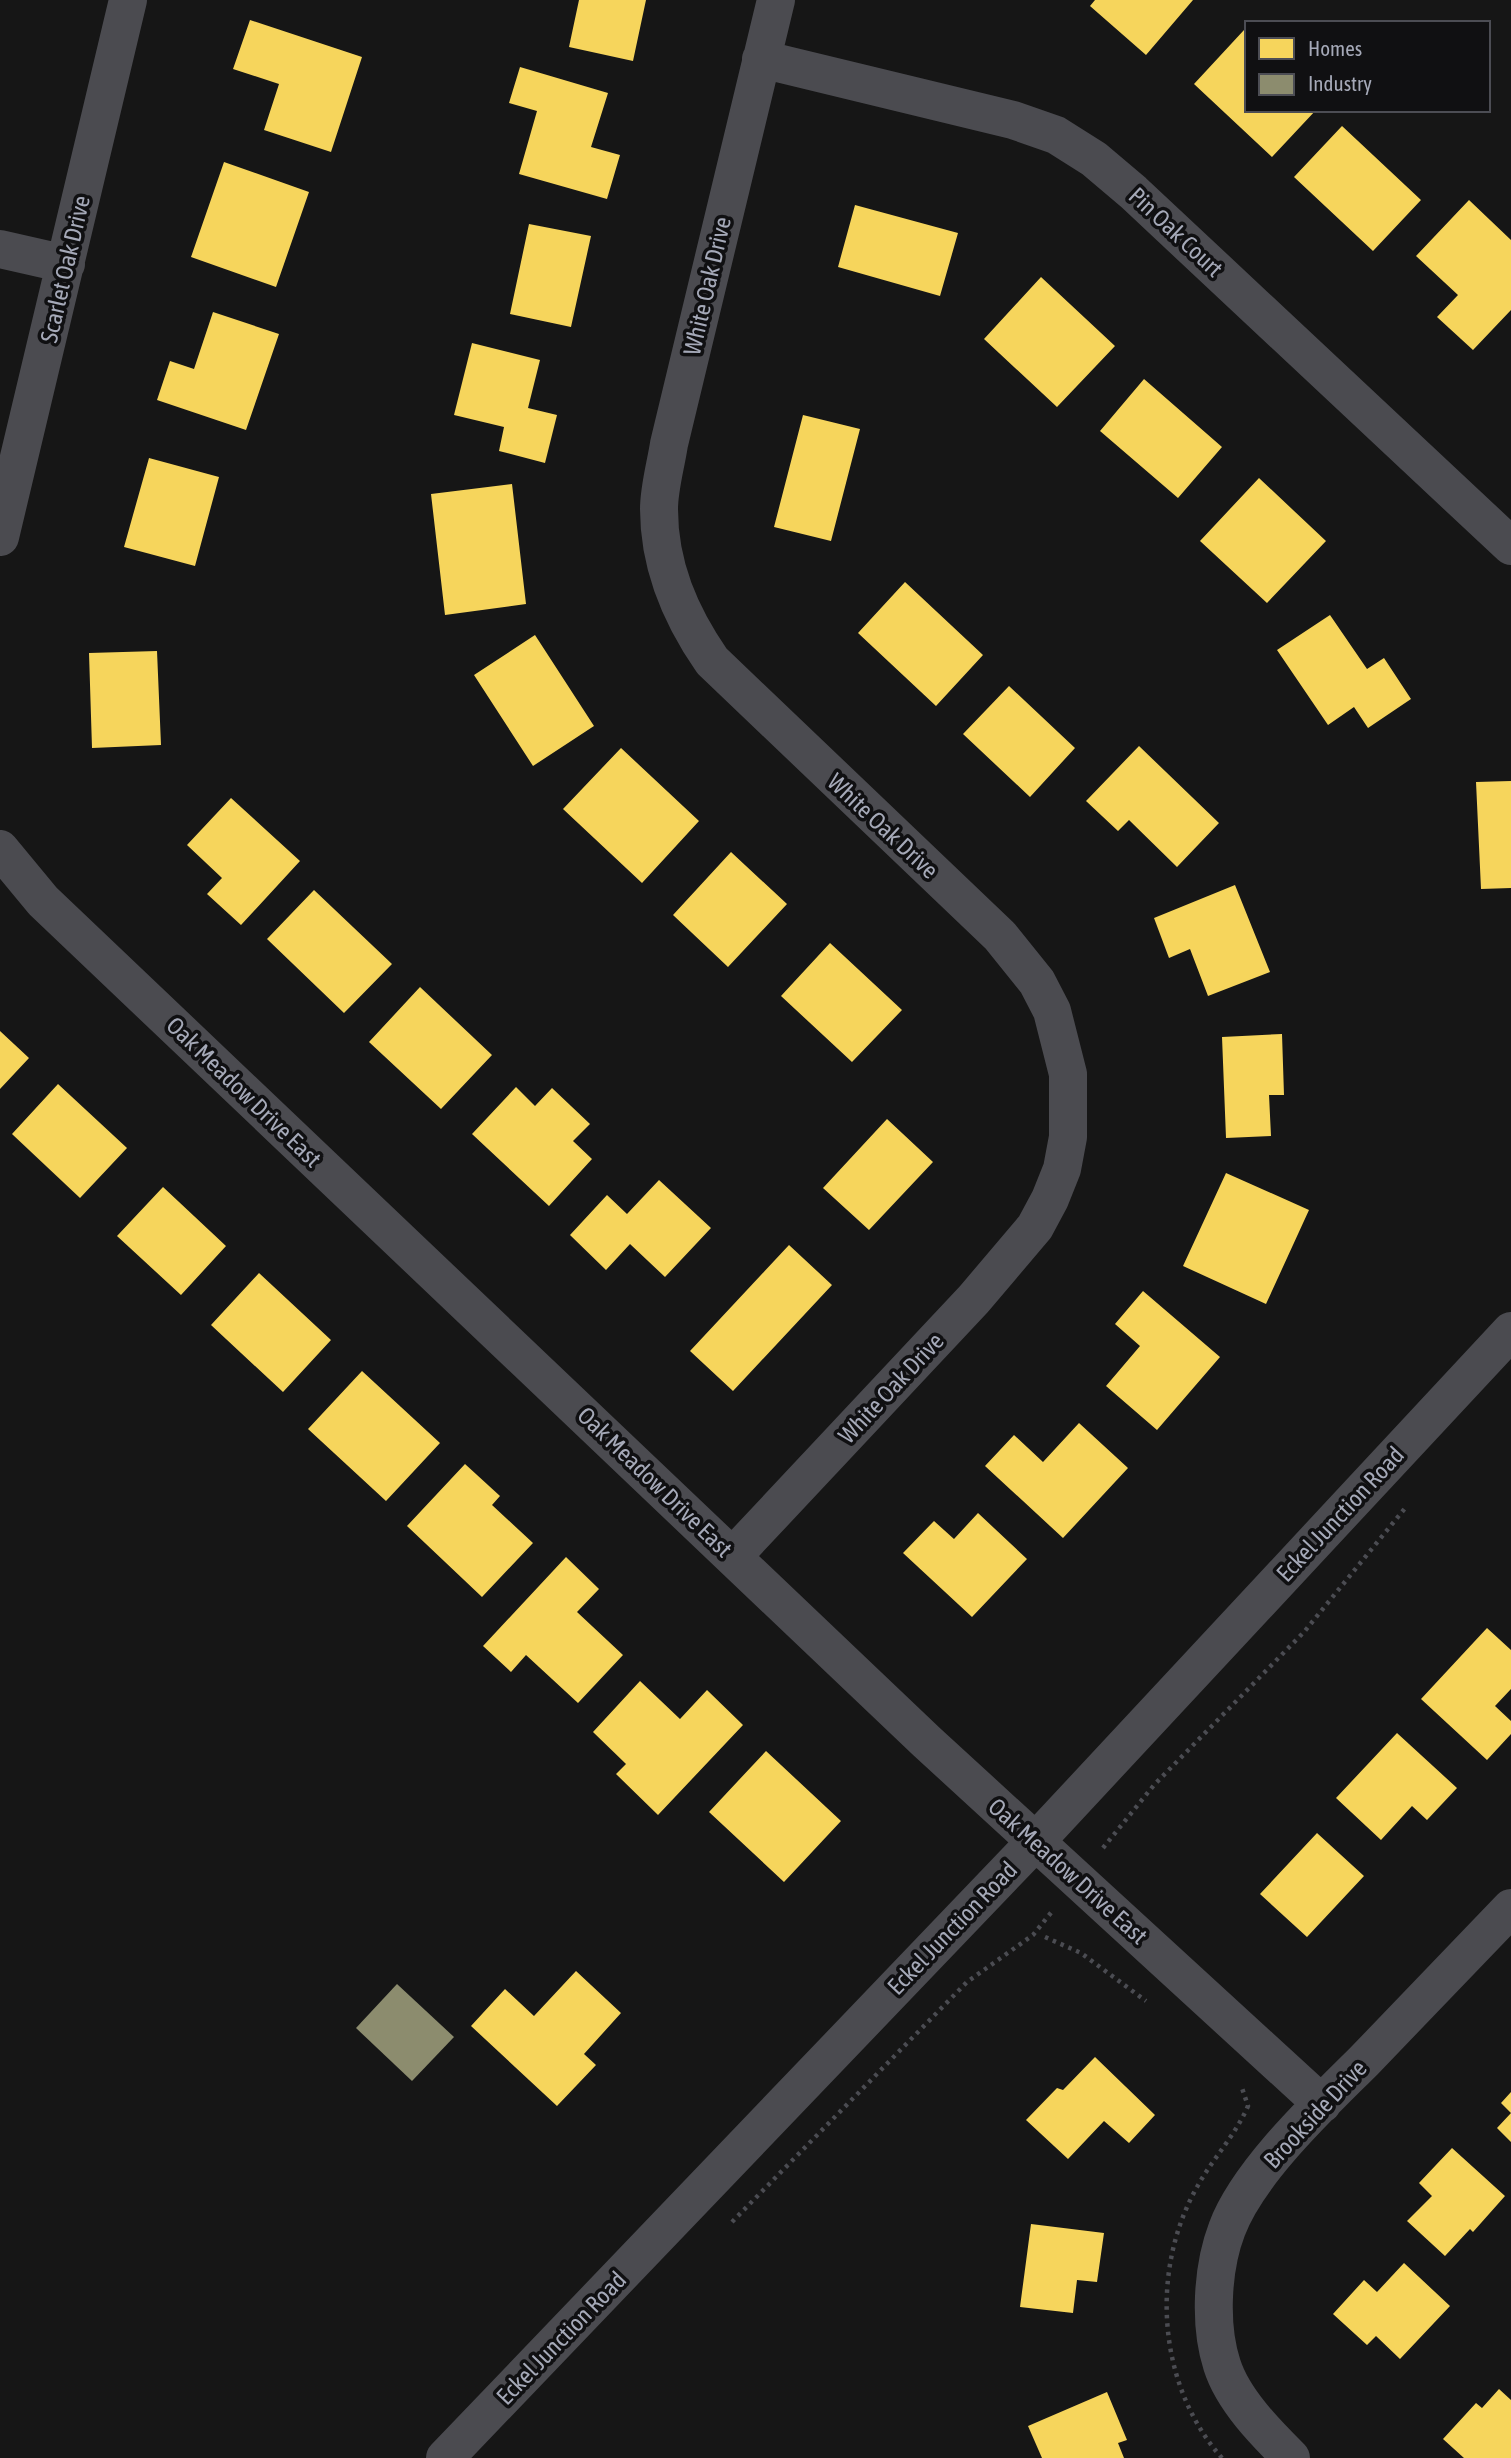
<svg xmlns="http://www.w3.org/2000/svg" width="1511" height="2458" font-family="'Asap Condensed',sans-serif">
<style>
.homes{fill:#f6d55c}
.industry{fill:#8c8c6e}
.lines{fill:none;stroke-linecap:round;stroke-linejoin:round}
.path{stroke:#4b4c52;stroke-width:4.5;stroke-dasharray:3.5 5;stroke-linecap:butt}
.street{stroke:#4b4b50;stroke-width:38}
.labels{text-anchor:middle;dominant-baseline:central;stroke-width:7;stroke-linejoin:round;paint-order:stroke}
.street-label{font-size:24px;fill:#a5a9b8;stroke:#101012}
</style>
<rect width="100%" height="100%" fill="#161616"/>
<path class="homes" d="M 579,0 L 646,0 L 633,61 L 569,47 Z
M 1095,0 L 1193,0 L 1146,55 L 1090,6 Z
M 250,20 L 362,57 L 331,152 L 264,130 L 279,84 L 233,69 Z
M 1244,30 L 1247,32 L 1247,110 L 1316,110 L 1272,157 L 1194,84 Z
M 520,67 L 608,93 L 591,147 L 620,155 L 607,199 L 519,174 L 537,111 L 509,103 Z
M 1342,126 L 1421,200 L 1373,251 L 1294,177 Z
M 224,162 L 309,192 L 276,287 L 191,257 Z
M 1469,200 L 1511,240 L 1511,310 L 1473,350 L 1437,317 L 1458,295 L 1416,256 Z
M 855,205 L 958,233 L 940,296 L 838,267 Z
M 529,224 L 591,236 L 571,327 L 510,314 Z
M 1041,277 L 1115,346 L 1057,407 L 984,339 Z
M 213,312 L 279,334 L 246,430 L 157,400 L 170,361 L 194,369 Z
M 472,343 L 540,360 L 528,408 L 557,415 L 545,463 L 499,451 L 504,427 L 454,415 Z
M 1144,379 L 1222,447 L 1178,498 L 1100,431 Z
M 803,415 L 860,429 L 831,541 L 774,527 Z
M 149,458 L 219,477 L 195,566 L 124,547 Z
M 1259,478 L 1326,541 L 1267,603 L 1200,541 Z
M 512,484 L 526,604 L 445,615 L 431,494 Z
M 905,582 L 983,655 L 936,706 L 858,633 Z
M 1330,615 L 1367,669 L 1384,658 L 1411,699 L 1368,728 L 1354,707 L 1328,725 L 1277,650 Z
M 535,635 L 594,726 L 533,766 L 474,675 Z
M 157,651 L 161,745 L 92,748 L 89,653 Z
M 1009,686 L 1075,748 L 1030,797 L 963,734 Z
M 1139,746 L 1219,823 L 1177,867 L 1129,820 L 1118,831 L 1086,801 Z
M 621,748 L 699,821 L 642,883 L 563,809 Z
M 1511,781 L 1511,888 L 1481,889 L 1476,782 Z
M 231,798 L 300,861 L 241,925 L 207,894 L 222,878 L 187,845 Z
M 731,852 L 787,904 L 728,967 L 673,915 Z
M 1235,885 L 1270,972 L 1208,996 L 1190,949 L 1169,958 L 1154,918 Z
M 314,890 L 392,964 L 344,1013 L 267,939 Z
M 830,943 L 902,1010 L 852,1062 L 781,996 Z
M 420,987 L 492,1055 L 441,1109 L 369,1042 Z
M 0,1031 L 29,1058 L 0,1089 Z
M 1282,1034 L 1284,1095 L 1269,1095 L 1271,1136 L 1226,1138 L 1222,1037 Z
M 58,1084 L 127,1148 L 80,1198 L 12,1134 Z
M 516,1087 L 535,1106 L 552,1088 L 590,1124 L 573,1141 L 592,1159 L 549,1206 L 472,1134 Z
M 887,1119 L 933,1162 L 869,1230 L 823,1188 Z
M 1226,1173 L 1309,1210 L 1266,1304 L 1183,1266 Z
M 659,1180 L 711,1228 L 665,1277 L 630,1244 L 606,1270 L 570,1235 L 607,1195 L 627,1214 Z
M 163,1187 L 226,1246 L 181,1295 L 117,1236 Z
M 789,1245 L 832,1285 L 733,1391 L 690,1351 Z
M 259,1273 L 331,1340 L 283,1392 L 211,1325 Z
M 1143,1291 L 1220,1357 L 1157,1430 L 1106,1386 L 1140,1346 L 1115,1324 Z
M 362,1371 L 440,1443 L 386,1501 L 308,1429 Z
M 1079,1423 L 1128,1468 L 1063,1538 L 985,1466 L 1014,1435 L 1043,1462 Z
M 465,1464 L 500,1496 L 492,1505 L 533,1543 L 482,1597 L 407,1526 Z
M 978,1513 L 1027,1559 L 972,1617 L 903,1553 L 934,1521 L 954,1539 Z
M 566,1557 L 599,1589 L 577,1612 L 623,1655 L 578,1703 L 526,1655 L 511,1672 L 483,1646 Z
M 1487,1628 L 1511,1650 L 1511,1689 L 1495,1706 L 1511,1721 L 1511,1734 L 1487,1760 L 1421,1699 Z
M 640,1681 L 680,1719 L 707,1690 L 743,1725 L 658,1815 L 616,1774 L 626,1764 L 593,1732 Z
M 1397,1733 L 1457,1788 L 1427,1820 L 1412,1806 L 1381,1840 L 1336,1798 Z
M 766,1751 L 841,1821 L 784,1882 L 709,1812 Z
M 1317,1833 L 1364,1876 L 1307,1937 L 1260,1894 Z
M 576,1971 L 621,2013 L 584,2054 L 596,2065 L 557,2106 L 471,2026 L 505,1989 L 534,2016 Z
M 1095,2057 L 1155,2115 L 1129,2143 L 1104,2121 L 1068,2159 L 1026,2120 L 1057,2088 L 1063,2090 Z
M 1511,2092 L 1511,2113 L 1501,2103 Z
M 1511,2113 L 1511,2142 L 1497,2128 Z
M 1452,2148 L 1505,2196 L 1473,2232 L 1470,2229 L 1445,2256 L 1407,2221 L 1432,2196 L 1419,2183 Z
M 1031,2224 L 1104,2233 L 1097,2282 L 1077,2280 L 1073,2313 L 1020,2307 Z
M 1404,2263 L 1450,2306 L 1400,2359 L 1376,2336 L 1367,2345 L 1333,2314 L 1364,2280 L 1377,2292 Z
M 1499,2389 L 1511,2400 L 1511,2458 L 1464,2458 L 1443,2439 L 1476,2403 L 1482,2408 Z
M 1107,2392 L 1127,2440 L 1118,2443 L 1124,2458 L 1042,2458 L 1028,2426 Z"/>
<path class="industry" d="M 397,1984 L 454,2037 L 412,2081 L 356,2028 Z"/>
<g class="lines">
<path class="path" d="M 1103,1848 L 1154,1785 L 1304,1632 L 1406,1507
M 1045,1937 L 1081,1953 L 1146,2001
M 732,2222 L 967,1982 L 1033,1935 L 1054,1909
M 1222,2458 C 1157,2385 1150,2270 1197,2187 C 1213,2158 1235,2136 1248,2106 L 1242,2088"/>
<path class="street" d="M 761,59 L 1013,120 L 1056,135 L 1094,159 L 1133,192 L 1511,546
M 0,249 L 66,264
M 0,537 L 128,0
M 0,849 L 43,901 L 927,1742 L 1322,2104
M 733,1556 L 974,1299 L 1035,1227 L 1050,1199 L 1062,1169 L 1068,1137 L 1068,1074 L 1052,1011 L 1037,982 L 1000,936 L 712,661 C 680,615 659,566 659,509 C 659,488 666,464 669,444 L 776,0
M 445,2458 L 1036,1841 L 1511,1331
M 1291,2458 C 1266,2433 1233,2400 1222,2365 C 1209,2325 1212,2268 1227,2229 C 1248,2172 1321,2104 1364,2061 C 1413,2010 1462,1959 1511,1908"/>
</g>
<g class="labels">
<g class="street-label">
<text transform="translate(1176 232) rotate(43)">Pin Oak Court</text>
<text transform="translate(65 269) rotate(-77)">Scarlet Oak Drive</text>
<text transform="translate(707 286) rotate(-77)">White Oak Drive</text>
<text transform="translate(883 826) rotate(43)">White Oak Drive</text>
<text transform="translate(244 1092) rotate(44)">Oak Meadow Drive East</text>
<text transform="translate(891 1388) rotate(-47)">White Oak Drive</text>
<text transform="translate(655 1482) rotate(44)">Oak Meadow Drive East</text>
<text transform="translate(1340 1514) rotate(-47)">Eckel Junction Road</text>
<text transform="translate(1068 1871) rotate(42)">Oak Meadow Drive East</text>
<text transform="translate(952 1928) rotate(-46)">Eckel Junction Road</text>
<text transform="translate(1315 2114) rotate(-47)">Brookside Drive</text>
<text transform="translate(561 2338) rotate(-46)">Eckel Junction Road</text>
</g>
</g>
<rect x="1245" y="21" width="245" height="91" fill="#101012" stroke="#4c4d54" stroke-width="2"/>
<rect x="1259" y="38" width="35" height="21" fill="#f6d55c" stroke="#4c4d54" stroke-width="2"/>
<text x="1308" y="56" font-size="21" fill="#a5a9b8">Homes</text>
<rect x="1259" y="74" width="35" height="21" fill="#8c8c6e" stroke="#4c4d54" stroke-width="2"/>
<text x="1308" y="91" font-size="21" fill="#a5a9b8">Industry</text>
</svg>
